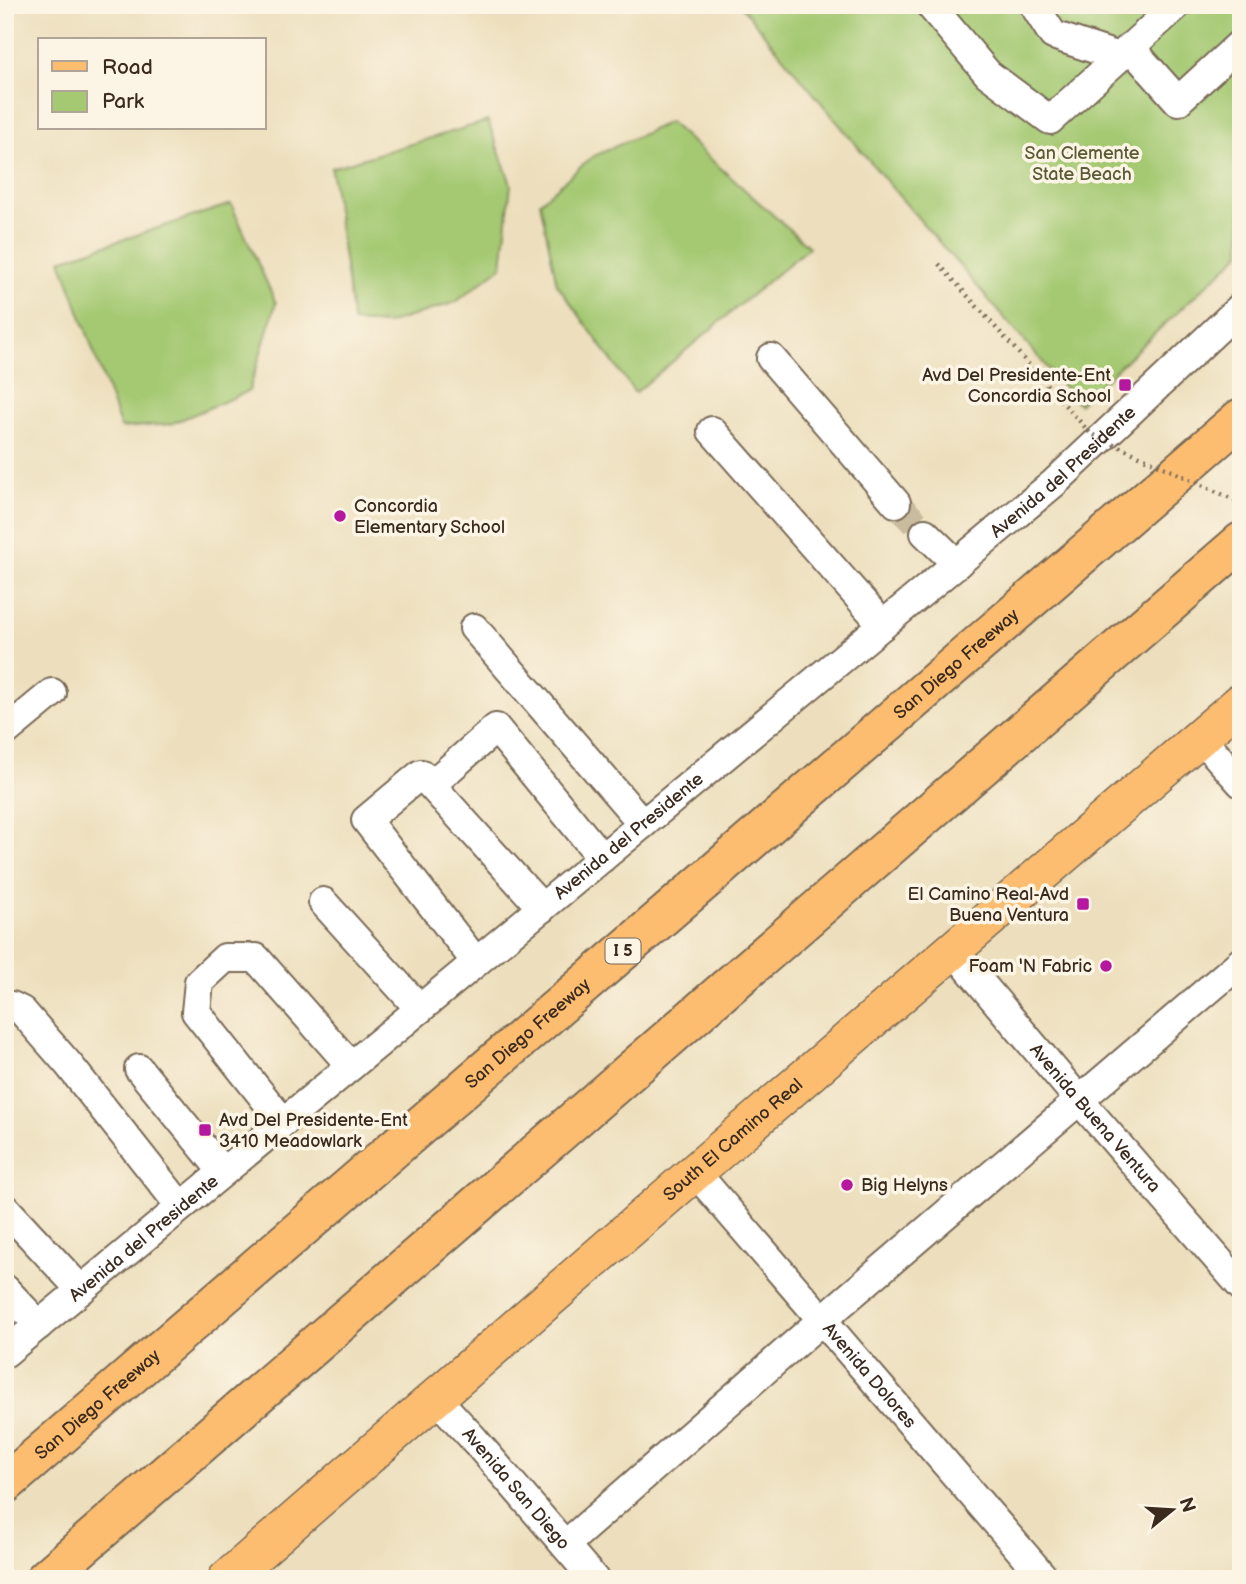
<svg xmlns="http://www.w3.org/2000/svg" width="1246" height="1584" font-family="'Balsamiq Sans',sans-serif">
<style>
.green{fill:#a4c972;stroke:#707a48;stroke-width:2}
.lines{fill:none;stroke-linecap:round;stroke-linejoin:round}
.minor-tunnel{stroke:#c9bb9d;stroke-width:28;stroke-dasharray:28 14;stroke-linecap:butt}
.minor-casing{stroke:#796956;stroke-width:32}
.major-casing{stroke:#796956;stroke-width:40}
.highway-casing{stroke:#796956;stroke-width:42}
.minor{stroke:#fff;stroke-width:28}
.major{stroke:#fcbd6f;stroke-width:37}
.highway{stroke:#fcbd6f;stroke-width:38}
.path-bridge{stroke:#796956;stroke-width:4.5;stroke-dasharray:2 5;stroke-linecap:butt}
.poi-dot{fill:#b5179e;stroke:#fcf5e5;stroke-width:2.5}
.labels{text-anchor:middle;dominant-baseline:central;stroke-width:7;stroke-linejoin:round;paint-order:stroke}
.shield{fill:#fcf5e5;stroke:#75675a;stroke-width:2}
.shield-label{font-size:16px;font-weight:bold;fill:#3b2a1e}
.park-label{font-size:18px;fill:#5a5a37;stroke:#fcf5e5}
.poi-label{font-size:18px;fill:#3b2a1e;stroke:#fcf5e5;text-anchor:end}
.street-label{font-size:18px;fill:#3b2a1e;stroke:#fcf5e5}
</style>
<rect width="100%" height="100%" fill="#fcf5e5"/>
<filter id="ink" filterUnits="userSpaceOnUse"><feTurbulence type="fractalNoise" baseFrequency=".0143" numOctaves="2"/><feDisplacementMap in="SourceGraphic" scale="14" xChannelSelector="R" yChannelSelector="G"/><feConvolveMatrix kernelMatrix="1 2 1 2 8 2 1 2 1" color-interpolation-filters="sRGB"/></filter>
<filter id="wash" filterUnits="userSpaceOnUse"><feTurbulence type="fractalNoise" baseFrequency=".00686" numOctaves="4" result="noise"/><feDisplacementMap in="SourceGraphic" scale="28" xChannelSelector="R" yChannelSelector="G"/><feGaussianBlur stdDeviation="1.57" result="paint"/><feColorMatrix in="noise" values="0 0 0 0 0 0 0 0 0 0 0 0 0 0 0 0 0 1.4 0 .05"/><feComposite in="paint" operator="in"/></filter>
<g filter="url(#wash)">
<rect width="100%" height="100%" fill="#eddfbd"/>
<path class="green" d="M 740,5 L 1241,5 L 1241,253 L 1079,404 L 893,189 Z
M 488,121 L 511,184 L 502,266 L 456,302 L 387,324 L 353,322 L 331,168 Z
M 669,122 L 809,247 L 635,393 L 557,284 L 540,202 L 592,157 Z
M 231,204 L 276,303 L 249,391 L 171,424 L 121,428 L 61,260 Z"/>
</g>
<g filter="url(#ink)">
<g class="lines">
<path class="minor-tunnel" d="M 896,503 L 925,533"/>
<g class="minor-casing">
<g id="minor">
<path d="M 930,5 L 988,74 L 1050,120 L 1177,5"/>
<path d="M 1034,5 L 1053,35 L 1119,57"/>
<path d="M 1130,47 L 1178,101 L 1241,43"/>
<path d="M 771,358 L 896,503"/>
<path d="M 712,431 L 883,625"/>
<path d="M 925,533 L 957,564"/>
<path d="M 474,628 L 643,824"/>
<path d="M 5,732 L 52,693"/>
<path d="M 1200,737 L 1241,783"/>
<path d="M 431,785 L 496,728 L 602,858"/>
<path d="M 323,902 L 420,1009"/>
<path id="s1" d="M 953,950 L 1080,1101 L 1241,1286"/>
<path d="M 476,962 L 366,820 L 421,774 L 542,908"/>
<path d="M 5,1008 L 12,1006 L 22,1011 L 69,1065 L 181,1207"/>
<path d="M 139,1069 L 223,1172"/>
<path d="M 283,1122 L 196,1012 L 199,982 L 225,958 L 256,958 L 351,1066"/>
<path id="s2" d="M 695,1172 L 1045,1579"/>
<path d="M 5,1208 L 81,1290"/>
<path d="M 5,1289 L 39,1325"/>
<path id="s3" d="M 5,1353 L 1054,483 L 1241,307"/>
<path id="s4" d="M 436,1398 L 471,1436 L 594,1579"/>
<path d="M 565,1545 L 822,1320 L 1241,962"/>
</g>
</g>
<g class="major-casing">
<g id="major">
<path id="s5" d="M 227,1579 L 695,1172 L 1241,702"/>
</g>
</g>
<g class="highway-casing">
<g id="highway">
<path id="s6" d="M 5,1484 L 1241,418"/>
<path d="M 45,1579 L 1241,542"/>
</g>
</g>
<use href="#minor" class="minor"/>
<use href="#major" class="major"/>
<use href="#highway" class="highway"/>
<path class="path-bridge" d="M 939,264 L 1090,433 L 1241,503"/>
</g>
</g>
<g class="poi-dot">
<rect x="1118" y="378" width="14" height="14" rx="3.5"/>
<circle cx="340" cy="516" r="7"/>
<rect x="1076" y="897" width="14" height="14" rx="3.5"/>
<circle cx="1106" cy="966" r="7"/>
<rect x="198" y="1123" width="14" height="14" rx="3.5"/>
<circle cx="847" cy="1185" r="7"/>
</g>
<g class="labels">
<rect class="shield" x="605.5" y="938.5" width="35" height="25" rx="5"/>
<g class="shield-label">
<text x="623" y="951">I 5</text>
</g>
<g class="park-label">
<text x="1082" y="153">San Clemente<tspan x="1082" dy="21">State Beach</tspan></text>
</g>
<g class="poi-label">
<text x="1111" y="375">Avd Del Presidente-Ent<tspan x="1111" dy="21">Concordia School</tspan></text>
<text x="354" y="506" text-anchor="start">Concordia<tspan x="354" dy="21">Elementary School</tspan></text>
<text x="1069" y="894">El Camino Real-Avd<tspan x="1069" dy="21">Buena Ventura</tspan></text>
<text x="1092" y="966">Foam 'N Fabric</text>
<text x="219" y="1120" text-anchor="start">Avd Del Presidente-Ent<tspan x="219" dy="21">3410 Meadowlark</tspan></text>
<text x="861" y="1185" text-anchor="start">Big Helyns</text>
</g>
<g class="street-label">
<text stroke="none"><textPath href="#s3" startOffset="1377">Avenida del Presidente</textPath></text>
<text stroke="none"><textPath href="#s6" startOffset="1256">San Diego Freeway</textPath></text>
<text stroke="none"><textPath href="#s3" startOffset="810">Avenida del Presidente</textPath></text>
<text stroke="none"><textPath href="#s6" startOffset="690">San Diego Freeway</textPath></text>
<text stroke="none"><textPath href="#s1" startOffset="220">Avenida Buena Ventura</textPath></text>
<text stroke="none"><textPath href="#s5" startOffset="670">South El Camino Real</textPath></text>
<text stroke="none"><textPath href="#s3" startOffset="180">Avenida del Presidente</textPath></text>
<text stroke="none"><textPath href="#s2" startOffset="268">Avenida Dolores</textPath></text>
<text stroke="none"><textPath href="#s6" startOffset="122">San Diego Freeway</textPath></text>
<text stroke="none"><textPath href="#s4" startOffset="121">Avenida San Diego</textPath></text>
</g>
</g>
<rect width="1246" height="1584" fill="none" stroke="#fcf5e5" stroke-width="28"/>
<rect x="38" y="38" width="228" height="91" fill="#fcf5e5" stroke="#afa495" stroke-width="2"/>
<rect x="52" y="61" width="35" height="10" fill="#fcbd6f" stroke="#afa495" stroke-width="2"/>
<text x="102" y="74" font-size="21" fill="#3b2a1e">Road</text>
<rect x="52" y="91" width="35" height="21" fill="#a4c972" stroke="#afa495" stroke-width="2"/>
<text x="102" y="108" font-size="21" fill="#3b2a1e">Park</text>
<g transform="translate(1172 1510) rotate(72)" stroke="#fcf5e5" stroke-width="5" paint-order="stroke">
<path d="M0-5L12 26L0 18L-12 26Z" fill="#3b2a1e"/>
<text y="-10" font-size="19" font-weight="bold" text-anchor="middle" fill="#3b2a1e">N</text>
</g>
</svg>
